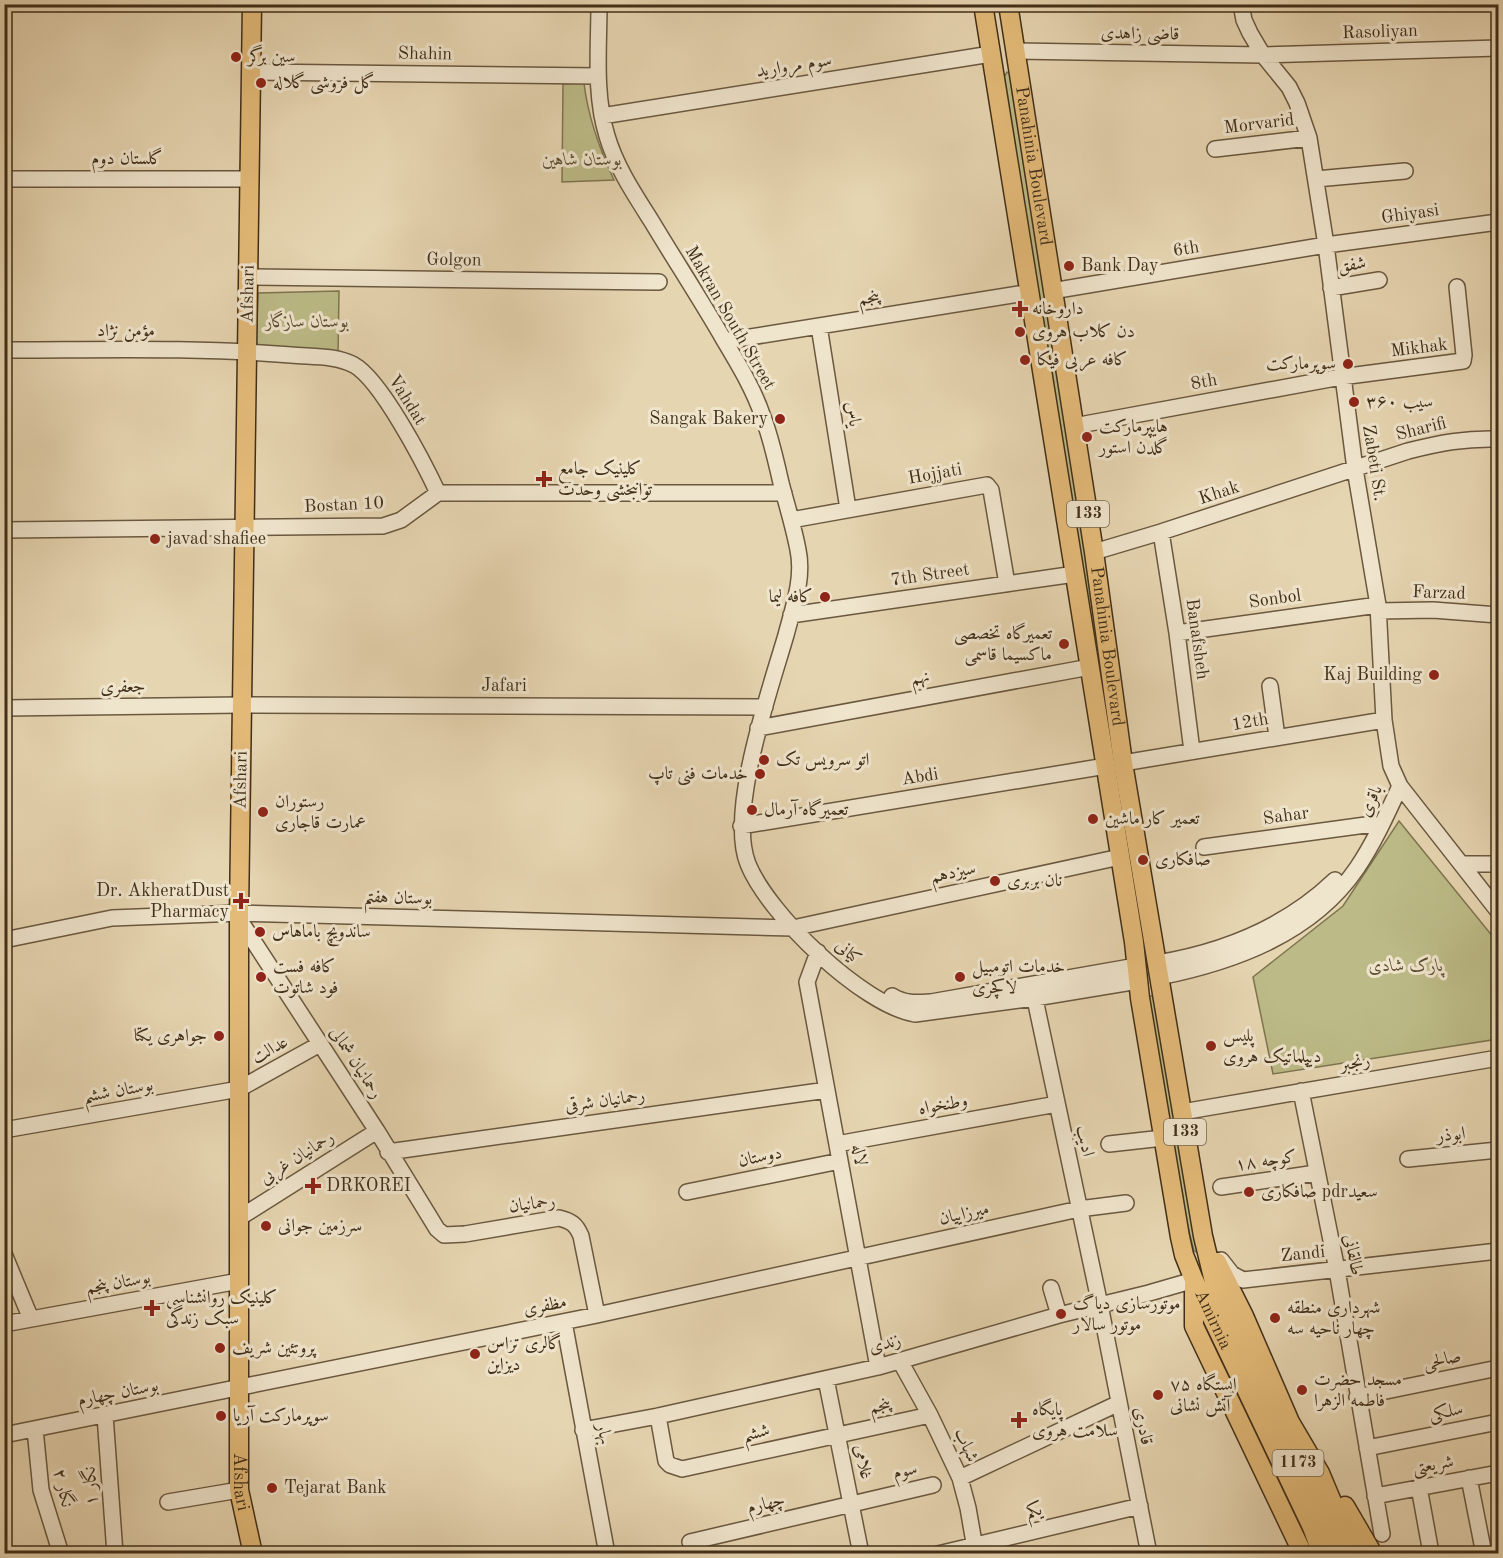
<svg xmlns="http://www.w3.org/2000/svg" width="1503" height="1558" font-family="'Old Standard TT',Amiri,serif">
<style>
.green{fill:#bcbb87;stroke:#7e7550;stroke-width:1.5}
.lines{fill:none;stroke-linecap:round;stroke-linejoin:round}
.minor-casing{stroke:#6a583f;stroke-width:18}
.major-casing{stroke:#412f19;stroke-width:21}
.minor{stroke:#efe4cc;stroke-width:15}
.major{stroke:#e3ba78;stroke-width:18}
.poi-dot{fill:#8f2418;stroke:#efe4cc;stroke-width:2}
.labels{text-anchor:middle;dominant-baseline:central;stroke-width:6;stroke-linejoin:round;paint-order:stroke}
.shield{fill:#efe4cc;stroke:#75654f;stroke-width:1.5}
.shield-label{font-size:16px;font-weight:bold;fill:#412f19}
.street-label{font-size:18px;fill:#412f19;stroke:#efe4cc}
.poi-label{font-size:18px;fill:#412f19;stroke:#efe4cc;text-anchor:start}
.park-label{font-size:18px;font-style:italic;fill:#5a4b2f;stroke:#efe4cc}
</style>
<rect width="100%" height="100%" fill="#e6d5b1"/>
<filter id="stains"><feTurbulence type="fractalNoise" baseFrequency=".00333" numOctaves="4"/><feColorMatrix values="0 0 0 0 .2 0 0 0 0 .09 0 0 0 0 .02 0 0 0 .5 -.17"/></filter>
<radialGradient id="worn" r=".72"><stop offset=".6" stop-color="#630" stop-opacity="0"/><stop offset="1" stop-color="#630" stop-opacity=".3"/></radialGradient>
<path class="green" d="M 1007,72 L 1010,74 L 1146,939 L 1143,940 L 1141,939 L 1004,77 Z
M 584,83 C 588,118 599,148 614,180 L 562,182 L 563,84 Z
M 339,291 L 338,355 L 256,348 L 258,293 Z
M 1399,821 L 1498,943 L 1498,1039 L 1273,1074 L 1253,977 L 1343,906 Z
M 1150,996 L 1153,996 L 1200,1250 L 1196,1252 L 1194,1251 C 1172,1169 1162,1083 1149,999 Z"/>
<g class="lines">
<g class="minor-casing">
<path id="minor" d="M 599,4 C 599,48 594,94 607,136 C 616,167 635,195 652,222 C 676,262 701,300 724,340 C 739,365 754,390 763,417 C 771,438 776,461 781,483 C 787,506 794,528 798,550 C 804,578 793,608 786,635 C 770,690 727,812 748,864 C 768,914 862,1005 915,1014 L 1035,998 L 1138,981
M 1241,4 L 1244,20 L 1250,33 L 1263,55 L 1289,87 L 1297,103 L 1309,138 L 1326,245 L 1355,469 L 1378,605 L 1384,720 L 1391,766 L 1400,786 L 1498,911
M 1016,51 L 1263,55 L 1498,48
M 251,72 L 598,76
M 602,116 L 991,54
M 1215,149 L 1309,138
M 4,179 L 250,179
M 1316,179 L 1405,171
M 248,277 L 659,282
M 1331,288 L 1379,280
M 1052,291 L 1326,245 L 1498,222
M 819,326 L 848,509
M 725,341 L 1019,294
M 4,350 C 100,350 196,347 291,355 C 311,357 335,355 354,365 C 381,380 424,463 438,493
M 1074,426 L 1341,377 L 1463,361 L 1464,355 L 1457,287
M 791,520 L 987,485 L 991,490 L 1007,584
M 4,530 L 383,526 L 401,520 L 438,493 L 784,493
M 1161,532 L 1177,633 L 1192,751
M 1094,552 L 1161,532 L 1408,451 C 1440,443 1465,438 1498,439
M 1378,611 L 1433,610 L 1498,615
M 791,615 L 1075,574
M 1177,633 L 1378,605
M 1270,686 L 1277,737
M 4,708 L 242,705 L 765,707
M 758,728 L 1090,667
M 1123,763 L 1384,720
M 741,826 L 1106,766
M 1204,847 L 1373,824
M 1462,864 L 1498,864
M 239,919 L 377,1131 L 437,1229 L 444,1235 L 465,1234 L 559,1218 C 571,1221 576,1224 581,1236 L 597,1315
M 4,940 L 112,918 L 239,913 L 793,928 L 1120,857
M 818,952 L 807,982 L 878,1367
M 1157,963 C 1223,952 1286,927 1335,880
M 1159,977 C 1234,962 1312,934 1357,868 C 1374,843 1387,814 1400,786
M 1032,985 L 1100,1305 L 1149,1554
M 892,996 C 905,1004 916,1003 931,1002 L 1136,966
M 1301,1091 L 1337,1270 L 1382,1534
M 1182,1112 L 1498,1058
M 4,1130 L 239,1089 L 320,1044
M 837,1144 L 1057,1104
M 1109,1144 L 1163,1138
M 388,1152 L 827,1090
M 1408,1159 L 1498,1150
M 1221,1187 L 1316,1173
M 687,1192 L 840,1161
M 239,1218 L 377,1131
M 4,1254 L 31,1319
M 1221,1260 L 1232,1274 L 1243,1280 L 1498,1251
M 1051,1288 L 1059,1315
M 564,1322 L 607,1554
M 4,1324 L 239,1281
M 900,1361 L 930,1415 L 960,1478 L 968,1508 L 976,1554
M 826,1379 L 861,1554
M 1357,1397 L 1498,1368
M 105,1415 L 115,1554
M 658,1416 L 666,1461 L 670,1465 L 682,1469 L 930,1415
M 35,1429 L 41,1490 L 61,1554
M 583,1430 L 658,1416 L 878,1367 L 1059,1315 L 1149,1293 L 1194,1280
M 4,1435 L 597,1315 L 1079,1209 L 1126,1203
M 1367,1448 L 1498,1422
M 960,1478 L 1119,1403
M 1469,1478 L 1484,1554
M 1419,1487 L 1431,1553
M 1375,1496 L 1498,1473
M 168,1502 L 239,1490
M 690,1542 L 933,1485
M 938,1554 L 1140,1506"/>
</g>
<g class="major-casing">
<g id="major">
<path id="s1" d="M 252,4 L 239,913 L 239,1490 L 253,1554"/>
<path id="s2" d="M 983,4 L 1134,942 L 1140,998 L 1180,1237 L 1184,1255 L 1194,1280 L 1312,1527 L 1322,1554"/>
<path id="s3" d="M 1008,4 L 1094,552 L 1123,763 L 1203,1236 L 1215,1286 L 1223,1310 L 1311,1488 L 1339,1554"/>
<path d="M 1217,1262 L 1244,1316 L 1290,1422 L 1320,1473 L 1354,1554"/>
<path d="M 1194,1285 L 1194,1326 L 1303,1554"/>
<path d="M 1345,1506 L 1373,1554"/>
</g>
</g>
<use href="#minor" class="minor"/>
<use href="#major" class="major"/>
</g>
<g class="poi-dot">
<circle cx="236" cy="57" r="6"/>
<circle cx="261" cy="83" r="6"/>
<circle cx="1069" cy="266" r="6"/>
<path d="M1017 300h6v6h6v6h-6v6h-6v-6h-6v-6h6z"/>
<circle cx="1020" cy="332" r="6"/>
<circle cx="1025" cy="360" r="6"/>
<circle cx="1348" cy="364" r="6"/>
<circle cx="1354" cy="402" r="6"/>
<circle cx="780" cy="419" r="6"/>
<circle cx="1087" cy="437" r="6"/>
<path d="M541 470h6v6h6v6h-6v6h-6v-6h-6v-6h6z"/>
<circle cx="155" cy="539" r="6"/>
<circle cx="825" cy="597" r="6"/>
<circle cx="1064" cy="644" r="6"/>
<circle cx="1434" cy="675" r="6"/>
<circle cx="764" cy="760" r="6"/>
<circle cx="760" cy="774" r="6"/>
<circle cx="752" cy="810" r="6"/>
<circle cx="263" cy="812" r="6"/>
<circle cx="1093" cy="819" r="6"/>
<circle cx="1143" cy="860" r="6"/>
<circle cx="995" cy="881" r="6"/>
<path d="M238 892h6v6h6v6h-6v6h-6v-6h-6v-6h6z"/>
<circle cx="260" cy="932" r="6"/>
<circle cx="261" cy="977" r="6"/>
<circle cx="960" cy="977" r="6"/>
<circle cx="219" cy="1036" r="6"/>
<circle cx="1211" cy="1046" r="6"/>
<path d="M310 1177h6v6h6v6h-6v6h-6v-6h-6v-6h6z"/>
<circle cx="1249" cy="1192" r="6"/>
<circle cx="266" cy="1226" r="6"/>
<path d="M149 1299h6v6h6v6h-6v6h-6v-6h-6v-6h6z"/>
<circle cx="1061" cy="1314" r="6"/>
<circle cx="1275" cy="1318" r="6"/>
<circle cx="220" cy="1348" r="6"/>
<circle cx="475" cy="1354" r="6"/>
<circle cx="1302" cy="1390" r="6"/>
<circle cx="1158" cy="1395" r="6"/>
<circle cx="221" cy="1416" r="6"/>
<path d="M1016 1411h6v6h6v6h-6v6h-6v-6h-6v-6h6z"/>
<circle cx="272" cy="1488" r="6"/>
</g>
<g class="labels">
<g class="shield">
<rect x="1067" y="501" width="42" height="26" rx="4.5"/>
<rect x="1164" y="1119" width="42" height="26" rx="4.5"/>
<rect x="1272.5" y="1450" width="51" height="26" rx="4.5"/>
</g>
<g class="shield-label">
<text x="1088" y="514">133</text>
<text x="1185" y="1132">133</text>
<text x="1298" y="1463">1173</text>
</g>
<g class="street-label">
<text transform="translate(1380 32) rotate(-2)">Rasoliyan</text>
<text transform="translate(1140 34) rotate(1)">قاضی زاهدی</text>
<text transform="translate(425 54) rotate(1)">Shahin</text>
<text transform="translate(794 66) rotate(-9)">سوم مروارید</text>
<text transform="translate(1259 124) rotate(-7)">Morvarid</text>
<text x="127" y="159">گلستان دوم</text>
<text stroke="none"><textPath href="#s3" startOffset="164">Panahinia Boulevard</textPath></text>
<text transform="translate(1410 214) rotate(-8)">Ghiyasi</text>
<text transform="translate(1186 249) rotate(-9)">6th</text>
<text transform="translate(454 260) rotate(1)">Golgon</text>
<text transform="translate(1352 265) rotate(-9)">شفق</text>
<text transform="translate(248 294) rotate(-89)">Afshari</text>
<text transform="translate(869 298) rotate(-9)">پنجم</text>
<text transform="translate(730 318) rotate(60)">Makran South Street</text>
<text x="126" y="331">مؤمن نژاد</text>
<text transform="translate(1419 348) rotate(-7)">Mikhak</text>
<text transform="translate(1204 382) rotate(-10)">8th</text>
<text transform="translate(407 400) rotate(58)">Vahdat</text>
<text transform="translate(853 414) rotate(81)">یاس</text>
<text transform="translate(1421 429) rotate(-14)">Sharifi</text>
<text transform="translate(1374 463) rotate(81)">Zabeti St.</text>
<text transform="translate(935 474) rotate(-10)">Hojjati</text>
<text transform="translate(1219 493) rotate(-18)">Khak</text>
<text transform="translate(344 505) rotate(-3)">Bostan 10</text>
<text transform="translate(930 575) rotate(-8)">7th Street</text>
<text transform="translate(1439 593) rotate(2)">Farzad</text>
<text transform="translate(1275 599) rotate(-8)">Sonbol</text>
<text transform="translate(1197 639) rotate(82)">Banafsheh</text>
<text stroke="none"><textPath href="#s3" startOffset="650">Panahinia Boulevard</textPath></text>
<text transform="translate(920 678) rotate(-11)">نهم</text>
<text x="504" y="686">Jafari</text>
<text transform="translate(123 687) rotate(-1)">جعفری</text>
<text transform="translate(1250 722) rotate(-10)">12th</text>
<text transform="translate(920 777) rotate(-9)">Abdi</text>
<text transform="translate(241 780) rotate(-89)">Afshari</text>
<text transform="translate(1371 801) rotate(-65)">باقری</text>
<text transform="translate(1286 816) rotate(-8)">Sahar</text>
<text transform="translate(953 873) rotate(-12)">سیزدهم</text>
<text transform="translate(398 898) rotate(2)">بوستان هفتم</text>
<text transform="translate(848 952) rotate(41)">کیانی</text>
<text transform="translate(270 1050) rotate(-29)">عدالت</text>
<text transform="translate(356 1063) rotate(57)">رحمانیان شمالی</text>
<text transform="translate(1355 1063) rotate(-10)">رنجبر</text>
<text transform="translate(118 1091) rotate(-10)">بوستان ششم</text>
<text transform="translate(605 1101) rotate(-8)">رحمانیان شرقی</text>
<text transform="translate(943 1105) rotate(-10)">وطنخواه</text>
<text transform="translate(1451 1135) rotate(-6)">ابوذر</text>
<text transform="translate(1085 1141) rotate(78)">ادیب</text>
<text transform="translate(859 1155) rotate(80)">لاله</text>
<text transform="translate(760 1157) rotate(-11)">دوستان</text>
<text transform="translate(297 1158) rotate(-32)">رحمانیان غربی</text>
<text transform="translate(1266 1161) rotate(-8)">کوچه ۱۸</text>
<text transform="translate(532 1204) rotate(-7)">رحمانیان</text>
<text transform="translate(964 1214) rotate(-12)">میرزاییان</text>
<text transform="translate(1303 1254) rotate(-6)">Zandi</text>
<text transform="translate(1353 1255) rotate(79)">طالقانی</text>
<text transform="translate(118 1283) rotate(-10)">بوستان پنجم</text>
<text transform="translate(545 1306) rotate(-11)">مظفری</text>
<text stroke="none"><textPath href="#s2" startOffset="1338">Amirnia</textPath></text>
<text transform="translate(885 1344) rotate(-15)">زندی</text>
<text transform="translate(1442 1360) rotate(-12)">صالحی</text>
<text transform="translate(118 1393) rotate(-11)">بوستان چهارم</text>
<text transform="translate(880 1406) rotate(-12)">پنجم</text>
<text transform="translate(1446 1412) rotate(-11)">سلکی</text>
<text transform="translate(1143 1426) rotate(79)">قادری</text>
<text transform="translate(756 1433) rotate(-13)">ششم</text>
<text transform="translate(604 1434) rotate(79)">بهار</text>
<text transform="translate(966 1445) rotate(65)">شهاب</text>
<text transform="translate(863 1462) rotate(79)">غلامی</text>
<text transform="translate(1433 1465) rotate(-11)">شریعتی</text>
<text transform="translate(905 1471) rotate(-13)">سوم</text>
<text stroke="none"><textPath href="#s1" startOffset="1478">Afshari</textPath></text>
<text transform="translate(91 1486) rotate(-94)">نگار ۱</text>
<text transform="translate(63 1488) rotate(78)">نگار ۲</text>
<text transform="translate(766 1504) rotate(-13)">چهارم</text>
<text transform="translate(1034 1511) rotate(-13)">یکم</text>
</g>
<g class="poi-label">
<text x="248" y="57">سین برگر</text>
<text x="273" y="83">گل فروشی گلاله</text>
<text x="1081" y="266">Bank Day</text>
<text x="1032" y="309">داروخانه</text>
<text x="1032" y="332">دن کلاب هروی</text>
<text x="1037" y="360">کافه عربی فیکا</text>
<text x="1336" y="364" text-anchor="end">سوپرمارکت</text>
<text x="1366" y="402">سیب ٣۶٠</text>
<text x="768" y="419" text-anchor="end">Sangak Bakery</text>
<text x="1099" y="427">هایپرمارکت<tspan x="1099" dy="21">گلدن استور</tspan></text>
<text x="558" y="469">کلینیک جامع<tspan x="558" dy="21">توانبخشی وحدت</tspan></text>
<text x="167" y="539">javad shafiee</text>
<text x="813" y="597" text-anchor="end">کافه لیما</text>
<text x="1052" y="634" text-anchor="end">تعمیرگاه تخصصی<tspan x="1052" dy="21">ماکسیما قاسمی</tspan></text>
<text x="1422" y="675" text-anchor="end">Kaj Building</text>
<text x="776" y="760">اتو سرویس تک</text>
<text x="748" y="774" text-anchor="end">خدمات فنی تاپ</text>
<text x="275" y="802">رستوران<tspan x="275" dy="21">عمارت قاجاری</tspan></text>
<text x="764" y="810">تعمیرگاه آرمال</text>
<text x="1105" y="819">تعمیر کار ماشین</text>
<text x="1155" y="860">صافکاری</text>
<text x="1007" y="881">نان بربری</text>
<text x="229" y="891" text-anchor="end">Dr. AkheratDust<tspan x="229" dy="21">Pharmacy</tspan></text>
<text x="272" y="932">ساندویچ باماهاس</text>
<text x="273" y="967">کافه فست<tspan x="273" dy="21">فود شاتوت</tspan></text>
<text x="972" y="967">خدمات اتومبیل<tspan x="972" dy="21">لاکچری</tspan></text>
<text x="207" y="1036" text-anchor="end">جواهری یکتا</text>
<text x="1223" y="1036">پلیس<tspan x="1223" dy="21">دیپلماتیک هروی</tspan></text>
<text x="326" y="1186">DRKOREI</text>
<text x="1261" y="1192">صافکاری pdrسعید</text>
<text x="278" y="1226">سرزمین جوانی</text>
<text x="166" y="1298">کلینیک روانشناسی<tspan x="166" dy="21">سبک زندگی</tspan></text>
<text x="1073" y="1304">موتورسازی دیاگ<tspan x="1073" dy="21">موتور سالار</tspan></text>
<text x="1287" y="1308">شهرداری منطقه<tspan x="1287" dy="21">چهار ناحیه سه</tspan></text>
<text x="487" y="1344">گالری تراس<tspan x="487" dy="21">دیزاین</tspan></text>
<text x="232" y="1348">پروتئین شریف</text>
<text x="1314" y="1380">مسجد حضرت<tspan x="1314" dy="21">فاطمه الزهرا</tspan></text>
<text x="1170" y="1385">ایستگاه ۷۵<tspan x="1170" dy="21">آتش نشانی</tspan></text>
<text x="1032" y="1410">پایگاه<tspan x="1032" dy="21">سلامت هروی</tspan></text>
<text x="233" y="1416">سوپرمارکت آریا</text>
<text x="284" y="1488">Tejarat Bank</text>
</g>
<g class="park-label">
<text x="582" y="160">بوستان شاهین</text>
<text x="307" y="322">بوستان سازگار</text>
<text x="1406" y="966">پارک شادی</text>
</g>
</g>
<rect width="1503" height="1558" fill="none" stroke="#e6d5b1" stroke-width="24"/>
<rect x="6" y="6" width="1491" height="1546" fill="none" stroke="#412f19" stroke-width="3"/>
<rect x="12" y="12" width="1479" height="1534" fill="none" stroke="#412f19" stroke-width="1.5"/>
<rect width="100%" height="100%" filter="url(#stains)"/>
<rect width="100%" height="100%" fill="url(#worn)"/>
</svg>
